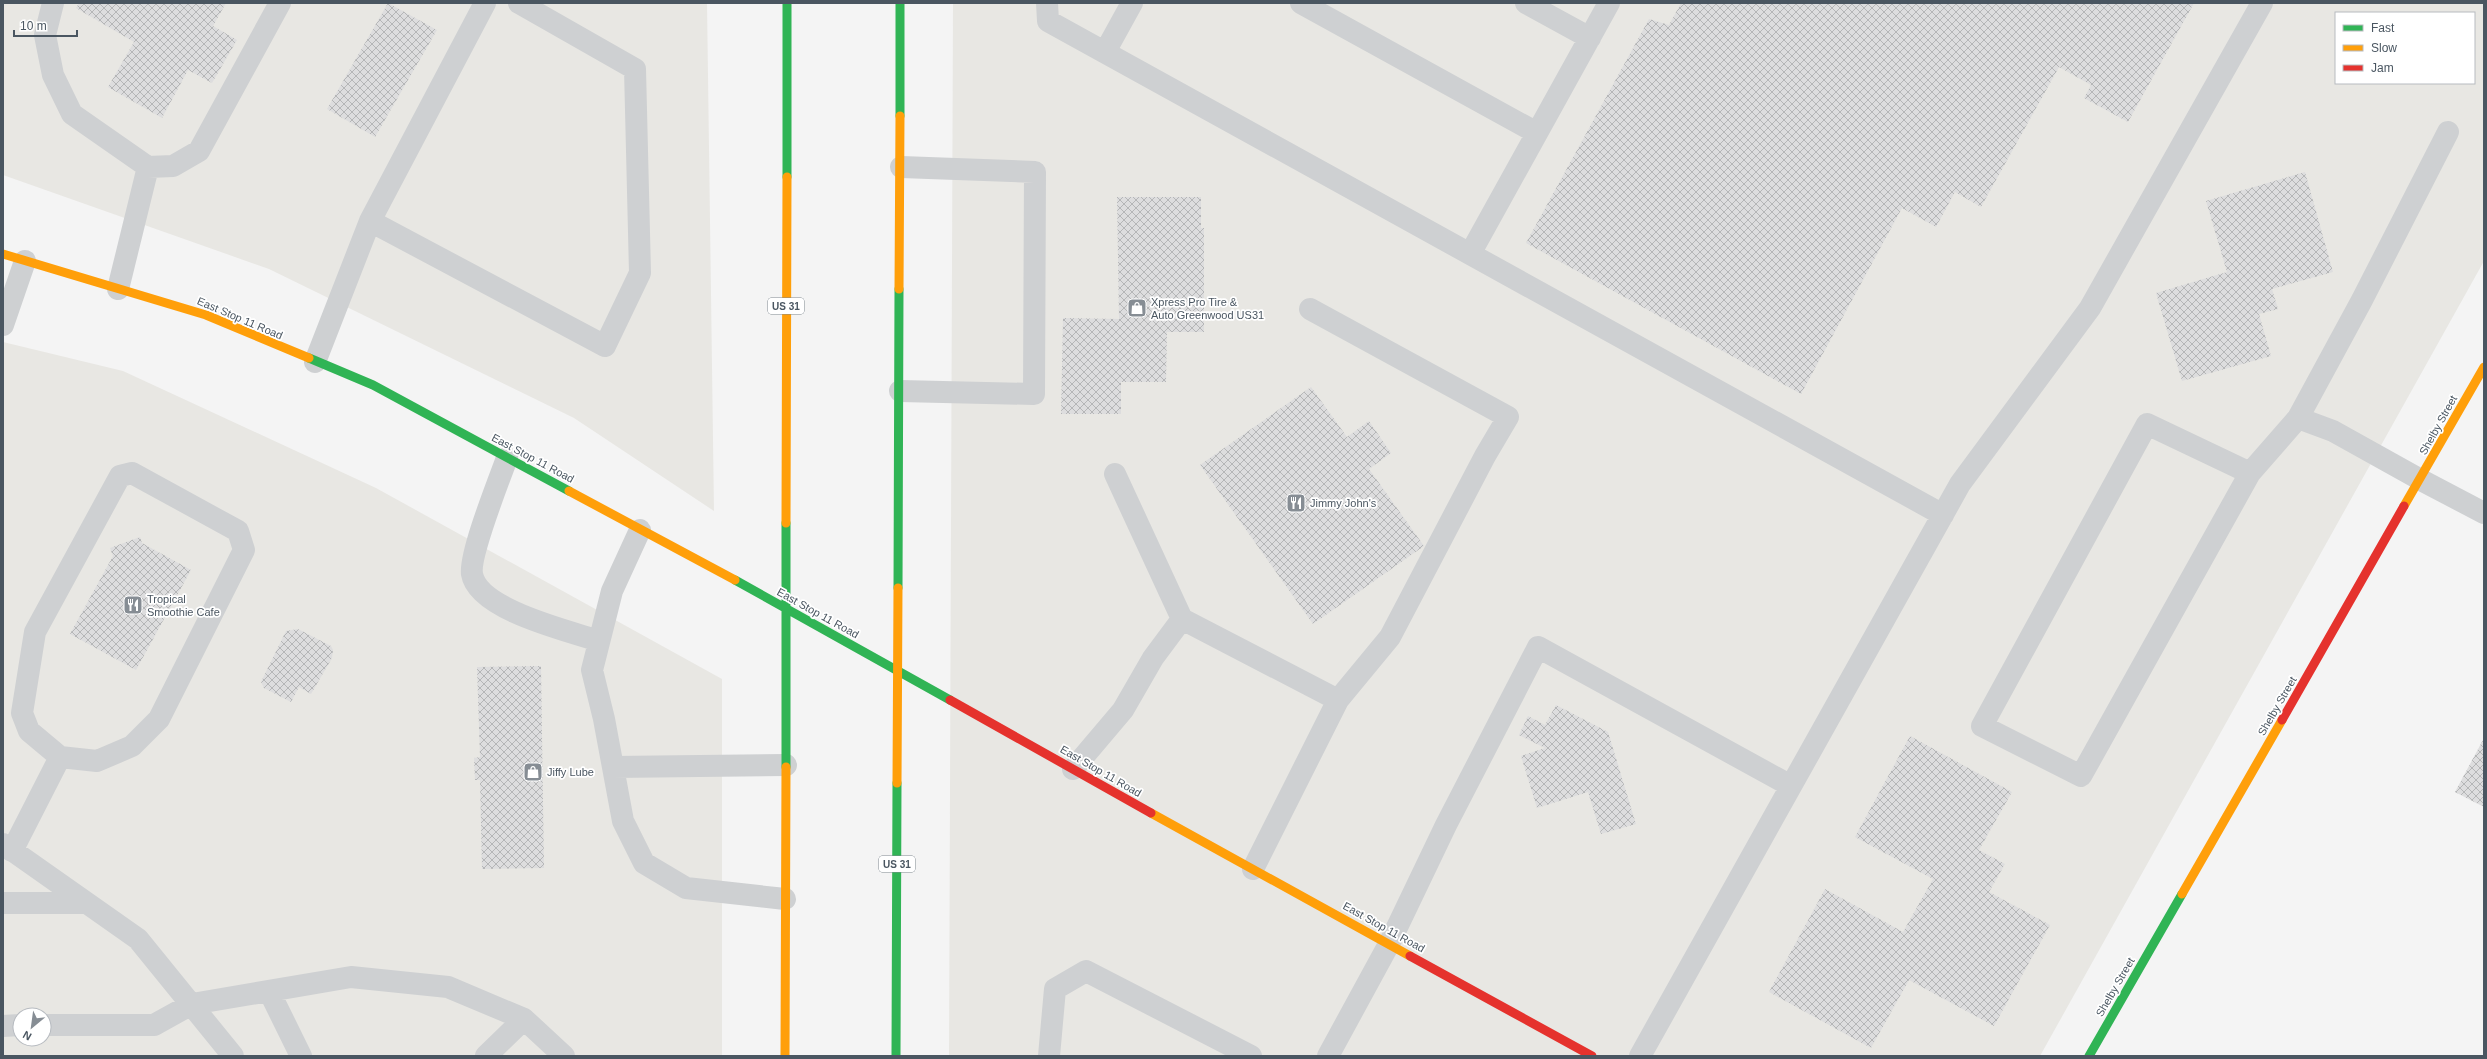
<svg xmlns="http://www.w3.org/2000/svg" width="2487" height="1059" font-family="Helvetica,sans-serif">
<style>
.commercial{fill:#e8e7e3;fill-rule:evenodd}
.building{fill:url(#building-cross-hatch)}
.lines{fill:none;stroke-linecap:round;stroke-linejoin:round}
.lane{stroke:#ced0d2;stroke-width:22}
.street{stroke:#ced0d2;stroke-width:22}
.fast{stroke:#30b455;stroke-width:9}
.slow{stroke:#ff9f0a;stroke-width:9}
.jam{stroke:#e5322d;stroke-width:9}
.labels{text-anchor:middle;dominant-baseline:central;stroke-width:3.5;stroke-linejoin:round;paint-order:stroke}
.shield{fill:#fff;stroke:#808990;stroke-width:1}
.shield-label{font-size:10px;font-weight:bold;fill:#4a5661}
.poi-label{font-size:11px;fill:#4a5661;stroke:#fff;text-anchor:start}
.street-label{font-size:11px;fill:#4a5661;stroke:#fff}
</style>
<defs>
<pattern id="building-cross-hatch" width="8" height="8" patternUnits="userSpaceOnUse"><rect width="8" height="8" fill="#ddddde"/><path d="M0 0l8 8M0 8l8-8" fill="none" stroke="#b5b6b7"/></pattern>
</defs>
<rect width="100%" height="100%" fill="#f4f4f4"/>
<path class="commercial" d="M 3,3 L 707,3 L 714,511 L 574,418 L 269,269 L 3,175 Z
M 953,3 L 2484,3 L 2484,261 L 2040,1056 L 949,1056 ZM 2336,13 L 2474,13 L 2474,83 L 2336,83 Z
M 3,342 L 123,371 L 376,488 L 722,679 L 722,1056 L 3,1056 ZM 20,1015 L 44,1015 L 44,1039 L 20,1039 Z"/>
<path class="building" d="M 79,3 L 226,3 L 213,26 L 237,40 L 212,83 L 188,70 L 162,118 L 108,87 L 134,42 L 76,8 Z
M 388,3 L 437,30 L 375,137 L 327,109 Z
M 1681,3 L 2194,3 L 2128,122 L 2084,98 L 2091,85 L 2059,67 L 1981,207 L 1955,192 L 1936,227 L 1902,208 L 1801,394 L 1526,243 L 1649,19 L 1669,25 Z
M 2305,172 L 2333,272 L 2272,289 L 2278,309 L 2259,314 L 2271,356 L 2182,381 L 2156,293 L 2227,272 L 2206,201 Z
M 1117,197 L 1201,197 L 1201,228 L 1204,228 L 1204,332 L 1167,332 L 1166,382 L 1121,382 L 1121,414 L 1061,414 L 1063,318 L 1119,319 Z
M 1311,387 L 1347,437 L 1369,421 L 1391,453 L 1369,469 L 1424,546 L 1313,624 L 1200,465 Z
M 140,537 L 142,543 L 191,570 L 136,670 L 70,634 L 113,556 L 110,548 Z
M 298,629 L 331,646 L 333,650 L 332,658 L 311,694 L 299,687 L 291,702 L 264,688 L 261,682 L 286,631 Z
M 541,666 L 544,868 L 482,869 L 480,780 L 475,780 L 474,758 L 480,757 L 477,667 Z
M 1556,705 L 1608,732 L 1636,824 L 1601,834 L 1588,792 L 1537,808 L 1521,756 L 1545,748 L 1519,735 L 1528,716 L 1545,725 Z
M 1910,736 L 2012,792 L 1979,850 L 2005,864 L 1989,892 L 2050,925 L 1994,1026 L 1909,980 L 1871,1048 L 1769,992 L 1825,889 L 1903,932 L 1933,879 L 1855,837 Z
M 2484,738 L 2484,807 L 2455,792 Z"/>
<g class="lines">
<path class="lane" d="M 53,3 L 45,35 L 53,75 L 72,114 L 148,167 L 173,166 L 199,151 L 280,3
M 1047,3 L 1048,21 L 1943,515
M 1301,3 L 1537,133
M 1526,3 L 1590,38
M 1105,52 L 1132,3
M 370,221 L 605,346 L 640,273 L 635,69 L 519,3
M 1470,254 L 1609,3
M 118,289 L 148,167
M 3,325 L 25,261
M 315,362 L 370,221 L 485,3
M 900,391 L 1034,394 L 1035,172 L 901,167
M 2298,418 L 2362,300 L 2448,132
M 507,458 C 499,480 469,555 472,574 C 478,610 569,631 599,641
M 132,473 L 238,531 L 244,550 L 159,719 L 132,746 L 97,761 L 60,757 L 29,731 L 22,713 L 35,632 L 120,476 Z
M 2250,473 L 2081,776 L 1982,726 L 2147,424 L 2250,473 L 2298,418 L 2333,431 L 2421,480
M 1115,474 L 1182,619
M 640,530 L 612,591 L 592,670 L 604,719 L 623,821 L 644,863 L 686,888 L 785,899
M 613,767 L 786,765
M 1073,769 L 1123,710 L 1153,658 L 1182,619 L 1338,700
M 3,844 L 138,939 L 233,1056
M 12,851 L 60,757
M 1253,869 L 1338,700 L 1390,637 L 1485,456 L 1508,417 L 1310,309
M 3,903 L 85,903
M 269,991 L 301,1056
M 44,1025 L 154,1025 L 192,1004 L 351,977 L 448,987 L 524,1019 L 564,1056
M 3,1026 L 20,1025
M 486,1056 L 524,1019
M 1049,1056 L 1055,989 L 1086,971 L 1251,1056
M 1328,1056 L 1389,944 L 1446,825 L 1538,647 L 1791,786
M 1640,1056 L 1960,484 L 2090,308 L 2262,3"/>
<path class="street" d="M 2421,480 L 2484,513"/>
<path class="fast" d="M 900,116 L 900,3
M 787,177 L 787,3
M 309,358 L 373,385 L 569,491
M 735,580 L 950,700
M 898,588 L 899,289
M 786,767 L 786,523
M 896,1056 L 897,783
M 2089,1056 L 2182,894"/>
<path class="slow" d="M 3,254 L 206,315 L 309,358
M 899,289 L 900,116
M 569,491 L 735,580
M 2404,506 L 2484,367
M 786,523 L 787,177
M 897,783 L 898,588
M 1151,813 L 1410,956
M 2182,894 L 2282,720
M 785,1056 L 786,767"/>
<path class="jam" d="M 950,700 L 1151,813
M 2282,720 L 2404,506
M 1410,956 L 1592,1056"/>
</g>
<defs>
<g id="shop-square" transform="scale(1)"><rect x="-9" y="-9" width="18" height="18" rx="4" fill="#868d94" stroke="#fff"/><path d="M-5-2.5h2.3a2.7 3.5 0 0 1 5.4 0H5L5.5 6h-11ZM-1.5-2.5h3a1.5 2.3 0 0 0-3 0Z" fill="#fff"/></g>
<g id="restaurant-square" transform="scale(1)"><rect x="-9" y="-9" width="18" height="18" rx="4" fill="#868d94" stroke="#fff"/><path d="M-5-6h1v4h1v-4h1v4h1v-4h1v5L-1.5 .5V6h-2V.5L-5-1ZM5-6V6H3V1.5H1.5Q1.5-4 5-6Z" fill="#fff"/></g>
</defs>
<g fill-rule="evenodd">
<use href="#shop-square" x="1137" y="308"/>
<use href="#restaurant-square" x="1296" y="503"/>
<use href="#restaurant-square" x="133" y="605"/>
<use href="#shop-square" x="533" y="772"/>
</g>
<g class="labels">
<g class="shield">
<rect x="768" y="298" width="36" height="16" rx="3"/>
<rect x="879" y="856" width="36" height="16" rx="3"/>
</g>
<g class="shield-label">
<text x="786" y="306">US 31</text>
<text x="897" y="864">US 31</text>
</g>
<g class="poi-label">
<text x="1151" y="302">Xpress Pro Tire &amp;<tspan x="1151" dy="13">Auto Greenwood US31</tspan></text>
<text x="1310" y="503">Jimmy John's</text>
<text x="147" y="599">Tropical<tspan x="147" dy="13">Smoothie Cafe</tspan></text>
<text x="547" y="772">Jiffy Lube</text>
</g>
<g class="street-label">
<text transform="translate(240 318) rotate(23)">East Stop 11 Road</text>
<text transform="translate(2438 425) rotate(-61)">Shelby Street</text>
<text transform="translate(533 458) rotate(28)">East Stop 11 Road</text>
<text transform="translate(818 613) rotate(29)">East Stop 11 Road</text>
<text transform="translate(2277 706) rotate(-60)">Shelby Street</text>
<text transform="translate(1101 771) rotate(30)">East Stop 11 Road</text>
<text transform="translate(1384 927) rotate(29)">East Stop 11 Road</text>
<text transform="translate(2115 987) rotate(-60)">Shelby Street</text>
</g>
</g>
<rect width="2487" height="1059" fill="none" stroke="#4a5661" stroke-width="8"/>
<rect x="2335" y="12" width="140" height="72" fill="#ffffff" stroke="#b7bbc0"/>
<rect x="2343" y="25" width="20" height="6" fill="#30b455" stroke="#b7bbc0"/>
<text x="2371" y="32" font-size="12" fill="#4a5661">Fast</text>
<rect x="2343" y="45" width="20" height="6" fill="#ff9f0a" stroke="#b7bbc0"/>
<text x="2371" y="52" font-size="12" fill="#4a5661">Slow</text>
<rect x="2343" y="65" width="20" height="6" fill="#e5322d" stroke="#b7bbc0"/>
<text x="2371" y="72" font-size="12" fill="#4a5661">Jam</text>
<g transform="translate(32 1027) rotate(209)"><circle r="19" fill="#ffffff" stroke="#b7bbc0"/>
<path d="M0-3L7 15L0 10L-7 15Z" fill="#868d94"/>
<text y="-6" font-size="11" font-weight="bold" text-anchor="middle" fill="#4a5661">N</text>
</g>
<path d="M14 30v6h63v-6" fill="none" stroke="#4a5661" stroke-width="2"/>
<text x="20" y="30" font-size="12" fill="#4a5661" stroke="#ffffff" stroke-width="3" paint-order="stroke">10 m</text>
</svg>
